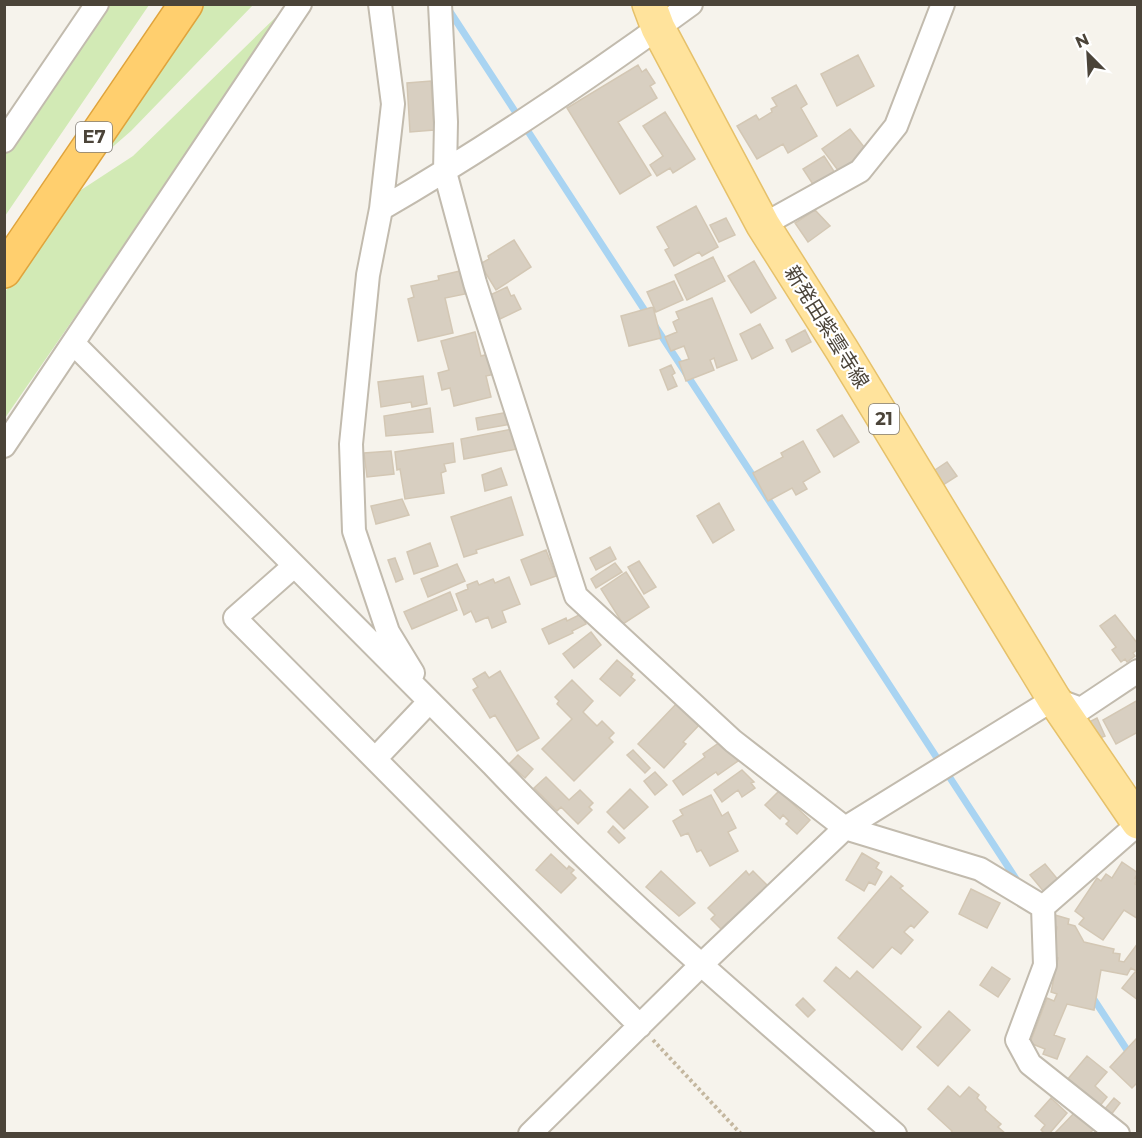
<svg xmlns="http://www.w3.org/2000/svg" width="1142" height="1138" font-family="Montserrat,'Noto Sans JP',sans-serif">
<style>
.green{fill:#d2eab5}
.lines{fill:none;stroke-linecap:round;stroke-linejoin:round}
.stream{stroke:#a9d4f2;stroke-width:7}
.building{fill:#d8cfc1;stroke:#d3c7b4;stroke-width:1.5}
.minor-casing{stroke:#c2bbae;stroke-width:26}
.primary-casing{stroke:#e6c16a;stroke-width:36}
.motorway-casing{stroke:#e0a43c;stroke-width:36}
.path{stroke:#c4b79f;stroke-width:4;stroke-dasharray:3 3;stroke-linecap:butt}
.minor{stroke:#fff;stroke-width:22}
.primary{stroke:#ffe39c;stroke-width:33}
.motorway{stroke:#ffcf6e;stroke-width:33}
.labels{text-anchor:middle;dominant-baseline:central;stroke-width:4.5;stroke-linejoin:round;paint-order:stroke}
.shield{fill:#fff;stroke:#817c74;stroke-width:1.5}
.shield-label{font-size:18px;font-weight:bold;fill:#4b4439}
.street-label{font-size:20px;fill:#4b4439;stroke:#fff}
</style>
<rect width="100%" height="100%" fill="#f6f3ec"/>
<path class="green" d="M 100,5 L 149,5 L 5,216 L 5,148 Z
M 202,5 L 253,5 L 131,131 L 93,164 Z
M 288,8 L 5,418 L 5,292 L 76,188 L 81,190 L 133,156 L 278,15 L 283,9 Z"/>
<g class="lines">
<path class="stream" d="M 447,7 L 649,317
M 655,326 L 1018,882
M 1091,995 L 1131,1056"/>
</g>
<path class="building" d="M 858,55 L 874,86 L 837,106 L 821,74 Z
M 638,65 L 642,72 L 646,69 L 655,83 L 650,86 L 657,98 L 618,122 L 651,175 L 620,194 L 567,108 Z
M 431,81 L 434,130 L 410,132 L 407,83 Z
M 796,85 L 807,104 L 801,108 L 817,136 L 788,153 L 783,144 L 757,159 L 737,126 L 756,115 L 759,120 L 772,112 L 771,109 L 777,106 L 772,98 Z
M 665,112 L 695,159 L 673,173 L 670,168 L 657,176 L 650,165 L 663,156 L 643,126 Z
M 850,129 L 868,152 L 840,173 L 822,149 Z
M 824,156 L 837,176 L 816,189 L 803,169 Z
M 696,206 L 718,247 L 702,256 L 699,252 L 674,266 L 665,250 L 669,248 L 657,227 Z
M 815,210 L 830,226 L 808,242 L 795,223 Z
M 726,218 L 735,235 L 719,242 L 710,225 Z
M 514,240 L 531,267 L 496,290 L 480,264 L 489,259 L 488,256 Z
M 713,257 L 725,281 L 687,300 L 675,275 Z
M 754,261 L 776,298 L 751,313 L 728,276 Z
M 460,271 L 465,294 L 445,298 L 453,333 L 418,341 L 408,299 L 414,297 L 411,286 L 439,280 L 438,276 Z
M 674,281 L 683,300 L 656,312 L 647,292 Z
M 507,287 L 511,296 L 514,295 L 521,309 L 500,319 L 490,295 Z
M 712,298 L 737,360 L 717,368 L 714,358 L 710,360 L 714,370 L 686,381 L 679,362 L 689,359 L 684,346 L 671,351 L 665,337 L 677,332 L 673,322 L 679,319 L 676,312 Z
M 653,307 L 661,338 L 629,346 L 621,316 Z
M 760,324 L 773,348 L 752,359 L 740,334 Z
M 805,330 L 811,342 L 792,352 L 786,340 Z
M 475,332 L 481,356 L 489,354 L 495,374 L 486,376 L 491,397 L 454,406 L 450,388 L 442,390 L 438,373 L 449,370 L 441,341 Z
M 671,365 L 675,373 L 672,375 L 677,386 L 668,390 L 660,370 Z
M 423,376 L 427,404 L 412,407 L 411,402 L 381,407 L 378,382 Z
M 430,408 L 433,432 L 386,436 L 384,416 Z
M 508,412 L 511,424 L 478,430 L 476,418 Z
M 842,415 L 859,442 L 834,457 L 817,430 Z
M 512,429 L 517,449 L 464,459 L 461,439 Z
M 803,441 L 820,472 L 803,482 L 807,489 L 796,495 L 792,488 L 768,501 L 753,473 L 783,457 L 781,453 Z
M 453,443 L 455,462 L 444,464 L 446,471 L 441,473 L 444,493 L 405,499 L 400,469 L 397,470 L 395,452 Z
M 391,451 L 394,474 L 367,477 L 364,453 Z
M 947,462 L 957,476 L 940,487 L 932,472 Z
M 501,468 L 507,485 L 485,491 L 482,475 Z
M 511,497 L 523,535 L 476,550 L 477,553 L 464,557 L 451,517 Z
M 402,499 L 409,515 L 376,524 L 371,506 Z
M 719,503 L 734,530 L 713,543 L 697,516 Z
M 430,543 L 438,566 L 414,574 L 407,552 Z
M 610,547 L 616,559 L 596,570 L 590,558 Z
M 546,550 L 556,576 L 531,585 L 521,560 Z
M 395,558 L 403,579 L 396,582 L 388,560 Z
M 639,561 L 656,587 L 644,594 L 628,567 Z
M 615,563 L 622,572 L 596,588 L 591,579 Z
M 457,564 L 465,581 L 428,597 L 421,579 Z
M 626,572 L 649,607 L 623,624 L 601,589 Z
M 509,577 L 520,604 L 502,611 L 506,622 L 492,628 L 488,617 L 476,622 L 471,611 L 464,615 L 456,594 L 468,589 L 467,585 L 477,581 L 479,585 L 493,579 L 495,583 Z
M 450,592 L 457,610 L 412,629 L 404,612 Z
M 581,614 L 586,624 L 572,631 L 573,633 L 549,644 L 542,629 L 566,618 L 567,621 Z
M 1115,615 L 1138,644 L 1138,649 L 1133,653 L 1135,656 L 1127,662 L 1125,659 L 1121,662 L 1112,650 L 1116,647 L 1100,626 Z
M 591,632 L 601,645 L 574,668 L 563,654 Z
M 617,660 L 633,674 L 631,677 L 635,680 L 620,696 L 600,679 Z
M 500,671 L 539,738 L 517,751 L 495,715 L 490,718 L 473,690 L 478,687 L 473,679 L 485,672 L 489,678 Z
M 572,680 L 593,701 L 583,712 L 597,726 L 602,721 L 614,733 L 609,738 L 613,742 L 574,781 L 542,749 L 572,719 L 557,704 L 559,701 L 555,697 Z
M 1138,700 L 1138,732 L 1116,744 L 1103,720 Z
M 678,702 L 701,723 L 683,742 L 686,744 L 664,768 L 638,744 Z
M 1097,718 L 1105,736 L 1097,739 L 1089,722 Z
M 723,740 L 738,761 L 718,775 L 716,772 L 683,795 L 673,781 L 705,757 L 703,754 Z
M 633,750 L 650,768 L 645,773 L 627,755 Z
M 518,755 L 533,769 L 525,778 L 509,764 Z
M 742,770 L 754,782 L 751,783 L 755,788 L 742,797 L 738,790 L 722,802 L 714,790 Z
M 655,772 L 667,785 L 655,795 L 644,781 Z
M 546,777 L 569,800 L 580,790 L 593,803 L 589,807 L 592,810 L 578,824 L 561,807 L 557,811 L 534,788 Z
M 630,789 L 648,807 L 624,829 L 607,812 Z
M 779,791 L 810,820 L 797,834 L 786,824 L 789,821 L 783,815 L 780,819 L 765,805 Z
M 711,795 L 722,816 L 728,812 L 736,828 L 728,832 L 738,851 L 710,866 L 701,850 L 697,852 L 688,833 L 681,836 L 673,821 L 683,815 L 680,810 Z
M 613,826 L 625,838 L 619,843 L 608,832 Z
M 862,853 L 879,863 L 876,868 L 882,872 L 875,885 L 869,882 L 864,891 L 846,880 Z
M 551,854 L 567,869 L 569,866 L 574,870 L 571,873 L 576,878 L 561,893 L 536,870 Z
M 1122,862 L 1138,873 L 1135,878 L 1137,879 L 1135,884 L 1138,886 L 1138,919 L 1124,910 L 1103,940 L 1079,924 L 1084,918 L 1075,911 L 1097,878 L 1101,881 L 1106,874 L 1112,878 Z
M 1045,864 L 1060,882 L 1045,893 L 1030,875 Z
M 661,871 L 695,903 L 679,916 L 646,887 Z
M 746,871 L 749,875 L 753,871 L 770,888 L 731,925 L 728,922 L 721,929 L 711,919 L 715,915 L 708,908 Z
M 891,876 L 903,886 L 900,888 L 928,912 L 914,928 L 911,925 L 904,932 L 913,940 L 901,954 L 892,947 L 873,968 L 838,938 Z
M 971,889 L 1000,903 L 987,928 L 959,914 Z
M 1055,915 L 1069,919 L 1068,924 L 1075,926 L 1084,942 L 1114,949 L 1113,953 L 1120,954 L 1119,961 L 1124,962 L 1138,943 L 1138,972 L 1131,968 L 1127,975 L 1101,970 L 1094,1010 L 1067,1004 L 1054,1035 L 1065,1039 L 1057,1059 L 1043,1054 L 1045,1049 L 1030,1043 L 1047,998 L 1054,1001 L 1057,994 L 1051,992 L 1058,958 L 1054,956 L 1053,949 L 1057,927 L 1052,926 Z
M 836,967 L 850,979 L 857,971 L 921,1027 L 902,1050 L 824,981 Z
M 992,967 L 1010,979 L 998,997 L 980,985 Z
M 1135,972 L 1138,974 L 1138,1000 L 1122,988 Z
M 803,998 L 815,1010 L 808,1017 L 796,1005 Z
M 949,1011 L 970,1030 L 938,1066 L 917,1047 Z
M 1138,1037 L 1138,1082 L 1132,1088 L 1110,1067 Z
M 1087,1056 L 1107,1072 L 1095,1086 L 1107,1097 L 1099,1107 L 1067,1080 Z
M 948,1086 L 960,1097 L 969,1087 L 979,1095 L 977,1098 L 986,1107 L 985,1110 L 1001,1124 L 998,1127 L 1006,1134 L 950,1134 L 952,1131 L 928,1109 Z
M 1051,1098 L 1067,1113 L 1049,1134 L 1045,1134 L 1041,1130 L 1045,1125 L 1035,1116 Z
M 1114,1098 L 1120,1103 L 1110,1116 L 1104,1110 Z
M 1077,1110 L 1095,1128 L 1089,1134 L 1054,1134 Z"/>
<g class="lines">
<g class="minor-casing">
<path id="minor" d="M 380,4 L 393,104 L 381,209
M 440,4 L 446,122 L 445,172 L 475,283 L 576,596 L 733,741 L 845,828 L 980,869 L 1043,907
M 4,141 L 97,4
M 763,225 L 860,171 L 896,126 L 943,4
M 74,344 L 492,764 C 617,896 757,1014 895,1134
M 4,446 L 300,4
M 294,566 L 235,618 L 640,1026
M 413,673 L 388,632 L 354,531 L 351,444 L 368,275 L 381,209 C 488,147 591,77 691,4
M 375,759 L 429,702
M 530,1134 L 700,966 L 845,828 L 1054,699 L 1081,709 L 1138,671
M 1118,1134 L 1030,1064 L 1017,1040 L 1045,965 L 1043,907 L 1138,824"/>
</g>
<g class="primary-casing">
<path id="primary" d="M 649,4 L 658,28 L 763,225 L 842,350 L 1054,699 L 1138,822"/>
</g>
<g class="motorway-casing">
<path id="motorway" d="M 4,271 L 186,4"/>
</g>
<path class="path" d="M 653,1040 L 741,1134"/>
<use href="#minor" class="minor"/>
<use href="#primary" class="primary"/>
<use href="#motorway" class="motorway"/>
</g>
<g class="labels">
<g class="shield">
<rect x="76" y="122" width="36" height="30" rx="4.5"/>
<rect x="869" y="404" width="30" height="30" rx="4.5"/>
</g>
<g class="shield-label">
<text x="94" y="137">E7</text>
<text x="884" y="419">21</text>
</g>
<g class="street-label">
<text transform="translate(827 327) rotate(58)">新発田紫雲寺線</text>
</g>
</g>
<rect width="1142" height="1138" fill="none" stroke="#4b4439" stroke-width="12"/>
<g transform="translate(1088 54) rotate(336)" stroke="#ffffff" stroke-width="4.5" paint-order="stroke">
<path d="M0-4.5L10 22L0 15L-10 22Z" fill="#4b4439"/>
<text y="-9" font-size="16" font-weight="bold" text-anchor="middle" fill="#4b4439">N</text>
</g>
</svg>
